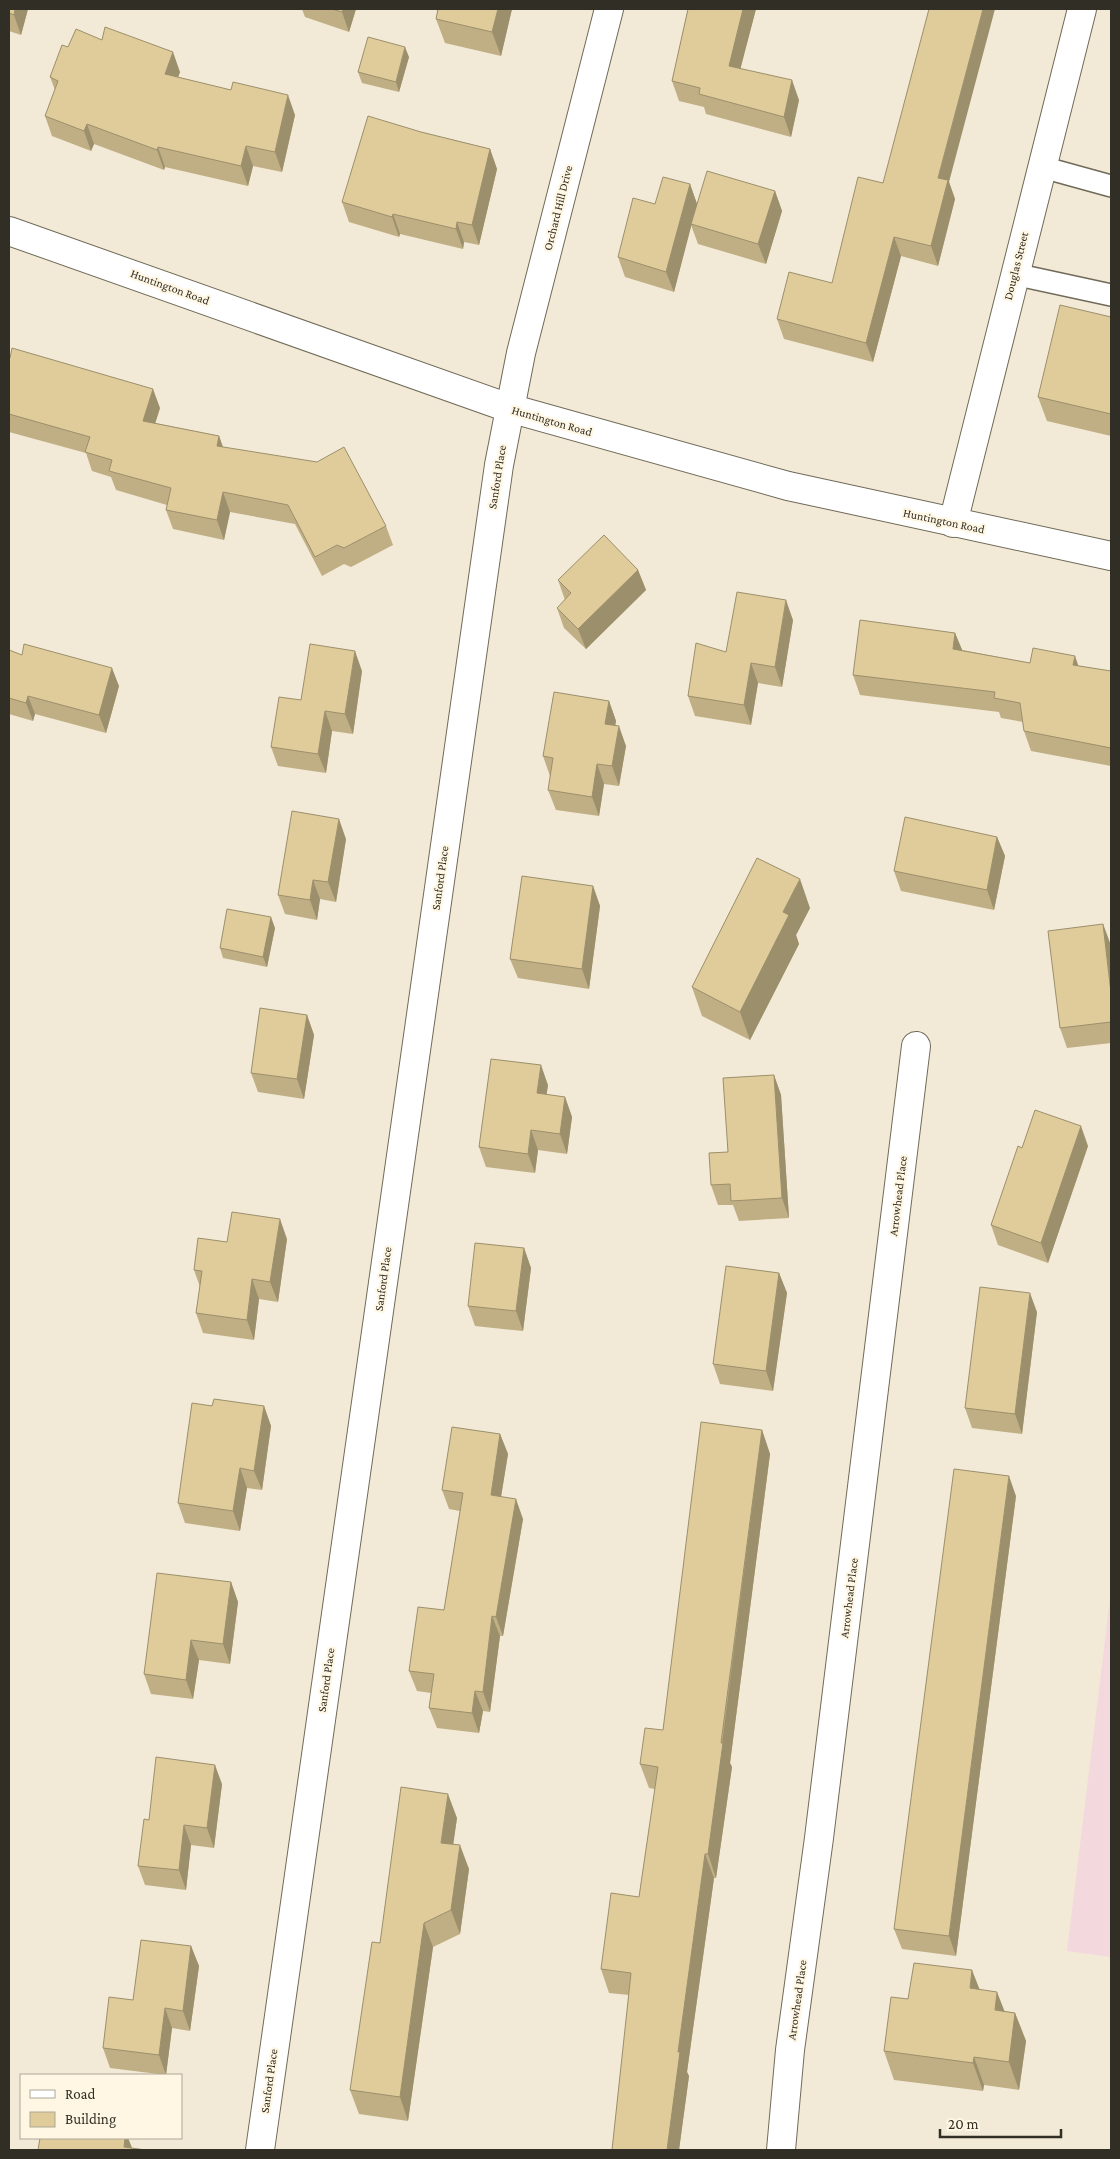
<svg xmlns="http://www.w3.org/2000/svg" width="1120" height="2159" font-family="'Crimson Pro',serif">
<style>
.education{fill:#f3d9dd}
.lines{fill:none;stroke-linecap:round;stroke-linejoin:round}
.service-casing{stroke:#706a58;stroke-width:24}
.minor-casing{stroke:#706a58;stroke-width:30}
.secondary-casing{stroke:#706a58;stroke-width:30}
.service{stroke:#fff;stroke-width:21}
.minor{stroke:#fff;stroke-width:28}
.secondary{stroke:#fff;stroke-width:28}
.wall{fill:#c0af84}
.shaded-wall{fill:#9c8f6c}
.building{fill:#dfcc9a;stroke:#9c8f6c}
.labels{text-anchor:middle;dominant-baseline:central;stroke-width:4.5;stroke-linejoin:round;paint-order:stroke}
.street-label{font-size:12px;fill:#312e26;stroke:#fff7e3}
</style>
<rect width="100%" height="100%" fill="#f2ead6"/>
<path class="education" d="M 1111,1591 L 1111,1957 L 1067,1951 Z"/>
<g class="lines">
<g class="service-casing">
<path id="service" d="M 1042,167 L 1111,186
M 1014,274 L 1111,295"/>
</g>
<g class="minor-casing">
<path id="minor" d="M 953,523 L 1082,9
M 260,2150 L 499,465 L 521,353 L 609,9
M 781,2150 L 790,2050 L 819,1838 L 916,1046"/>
</g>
<g class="secondary-casing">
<path id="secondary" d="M 9,231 L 509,408 L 788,486 L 1111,556"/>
</g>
<use href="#service" class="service"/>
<use href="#minor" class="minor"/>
<use href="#secondary" class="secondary"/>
</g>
<path class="wall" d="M 9,9 L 28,9 L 21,35 L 9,31 Z
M 302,9 L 356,9 L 349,32 L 305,17 Z
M 438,9 L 512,9 L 501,56 L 445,43 L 436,19 Z
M 688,9 L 756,9 L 740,68 L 799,100 L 791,137 L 706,114 L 704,107 L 679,101 L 672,81 Z
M 409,57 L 399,92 L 362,83 L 358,72 Z
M 180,72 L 178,77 L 295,115 L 282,172 L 253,166 L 248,186 L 165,167 L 164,170 L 94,144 L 91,151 L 52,136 L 45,116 L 55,90 L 50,77 Z
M 421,132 L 490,149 L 497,169 L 479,245 L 464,242 L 463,249 L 400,234 L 399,237 L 349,222 L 342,202 Z
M 949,182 L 955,199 L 938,266 L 901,256 L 873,362 L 784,339 L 777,319 L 832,283 L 883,183 Z
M 690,184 L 697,204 L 775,191 L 782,211 L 766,264 L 698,244 L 691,225 L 674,292 L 625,277 L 618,257 L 655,204 Z
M 1111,317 L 1111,436 L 1047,421 L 1038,397 Z
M 9,358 L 160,408 L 155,423 L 219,436 L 223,447 L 386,526 L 393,545 L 351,567 L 344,564 L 322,576 L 295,524 L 230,512 L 224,540 L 173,529 L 166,510 L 167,505 L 116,490 L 111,477 L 92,471 L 86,453 L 9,432 Z
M 638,570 L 646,590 L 586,649 L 564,628 L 557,608 L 565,600 L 558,580 Z
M 793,620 L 782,687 L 758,683 L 751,725 L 695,716 L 688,696 L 726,652 Z
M 955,633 L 962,650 L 1030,663 L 1079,666 L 1111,671 L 1111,766 L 1031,751 L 1024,731 L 1023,722 L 1001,718 L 999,712 L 860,695 L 853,675 Z
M 9,650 L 22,655 L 119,686 L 106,733 L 35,714 L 33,721 L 9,714 Z
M 362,671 L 353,734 L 332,731 L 326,773 L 278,766 L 271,747 L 301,700 Z
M 609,701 L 616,721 L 615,726 L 626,746 L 619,786 L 604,784 L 599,816 L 556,810 L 548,790 L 551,776 L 550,776 L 543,756 Z
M 997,837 L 1005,856 L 994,910 L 901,891 L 894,871 Z
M 346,839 L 336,902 L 320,899 L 317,920 L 285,914 L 278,895 Z
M 593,886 L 600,906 L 589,989 L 518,978 L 510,959 Z
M 810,908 L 796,935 L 799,944 L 750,1040 L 702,1016 L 692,987 Z
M 1103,924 L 1110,943 L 1111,955 L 1111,1043 L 1067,1048 L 1060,1028 Z
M 275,928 L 267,967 L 223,958 L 220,948 Z
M 307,1015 L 314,1035 L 304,1099 L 258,1092 L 251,1073 Z
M 774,1075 L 781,1095 L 789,1218 L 739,1221 L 733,1205 L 718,1205 L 711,1185 L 728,1152 Z
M 548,1085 L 546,1095 L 565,1097 L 572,1117 L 567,1154 L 538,1150 L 535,1173 L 486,1167 L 479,1147 Z
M 1088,1146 L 1048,1263 L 998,1245 L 991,1225 L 1022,1148 Z
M 287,1239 L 278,1302 L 259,1299 L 254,1340 L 203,1333 L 196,1313 L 200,1287 L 194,1270 L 227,1242 Z
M 524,1248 L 531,1268 L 523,1331 L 475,1326 L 468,1306 Z
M 779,1273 L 787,1293 L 773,1391 L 720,1384 L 713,1364 Z
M 1037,1312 L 1022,1434 L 972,1428 L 965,1408 Z
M 212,1406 L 264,1406 L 271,1426 L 262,1490 L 247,1488 L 240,1531 L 185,1523 L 178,1503 Z
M 762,1430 L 770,1454 L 730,1763 L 732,1767 L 716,1878 L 714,1878 L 687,2072 L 689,2076 L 679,2150 L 612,2150 L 629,1995 L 609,1993 L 601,1969 L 639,1897 L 655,1789 L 649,1788 L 640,1764 L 663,1730 Z
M 500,1434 L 508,1454 L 501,1497 L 523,1519 L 503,1636 L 500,1636 L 490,1712 L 483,1711 L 479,1733 L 437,1728 L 429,1708 L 431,1693 L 417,1691 L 409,1671 L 444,1610 L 460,1511 L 449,1509 L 442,1490 Z
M 1016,1496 L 956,1956 L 902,1949 L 894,1929 Z
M 231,1582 L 238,1602 L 230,1664 L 199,1660 L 193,1699 L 151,1694 L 144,1674 Z
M 222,1784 L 214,1848 L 191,1845 L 186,1890 L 145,1885 L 138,1866 L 149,1820 Z
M 457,1818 L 453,1844 L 469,1869 L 460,1934 L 433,1947 L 408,2121 L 359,2114 L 350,2090 L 380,1943 Z
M 191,1946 L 199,1966 L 190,2031 L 172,2028 L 166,2075 L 110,2068 L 103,2048 L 133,2000 Z
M 979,1990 L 1004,2011 L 1015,2013 L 1026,2041 L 1019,2090 L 984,2085 L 983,2091 L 894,2080 L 884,2051 L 908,1999 Z"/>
<path class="shaded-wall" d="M 15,9 L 28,9 L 21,35 L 14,15 Z
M 343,9 L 356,9 L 349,32 L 342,12 Z
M 498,9 L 512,9 L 501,56 L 492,32 Z
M 743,9 L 756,9 L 736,86 L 729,66 Z
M 983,9 L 995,9 L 949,182 L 955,199 L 938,266 L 931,246 L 938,178 Z
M 405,47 L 409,57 L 399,92 L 396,82 Z
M 173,52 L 180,72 L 172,93 L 165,74 Z
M 792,80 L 799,100 L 791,137 L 784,117 Z
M 288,95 L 295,115 L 282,172 L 275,152 Z
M 87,124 L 94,144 L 91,151 L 84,131 Z
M 246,146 L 253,166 L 248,186 L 241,166 Z
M 158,147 L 165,167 L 164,170 L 157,150 Z
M 490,149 L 497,169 L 479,245 L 472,225 Z
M 690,184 L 697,204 L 674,292 L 666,272 Z
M 775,191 L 782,211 L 766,264 L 758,244 Z
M 393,214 L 400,234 L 399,237 L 392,217 Z
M 457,222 L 464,242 L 463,249 L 456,229 Z
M 894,237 L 901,256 L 873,362 L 866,343 Z
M 153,389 L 160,408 L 150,440 L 143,421 Z
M 219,436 L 226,456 L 217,446 Z
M 223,492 L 230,512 L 224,540 L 217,520 Z
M 638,570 L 646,590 L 586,649 L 578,629 Z
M 786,600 L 793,620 L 782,687 L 775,667 Z
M 955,633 L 963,652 L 953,649 Z
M 355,651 L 362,671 L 353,734 L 345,714 Z
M 1075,656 L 1082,676 L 1073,665 Z
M 751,663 L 758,683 L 751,725 L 744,705 Z
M 112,668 L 119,686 L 106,733 L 99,715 Z
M 28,696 L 35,714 L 33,721 L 26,703 Z
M 609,701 L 616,721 L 612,744 L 605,724 Z
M 325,711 L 332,731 L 326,773 L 318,754 Z
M 619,726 L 626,746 L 619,786 L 612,766 Z
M 597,764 L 604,784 L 599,816 L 592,797 Z
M 339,819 L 346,839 L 336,902 L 328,882 Z
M 997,837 L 1005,856 L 994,910 L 987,890 Z
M 800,879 L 810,908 L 796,935 L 799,944 L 750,1040 L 740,1012 L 783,912 Z
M 313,880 L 320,899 L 317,920 L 310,900 Z
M 593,886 L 600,906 L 589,989 L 582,969 Z
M 271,917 L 275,928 L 267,967 L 263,957 Z
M 1103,924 L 1110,943 L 1111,955 L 1111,993 Z
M 307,1015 L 314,1035 L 304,1099 L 297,1079 Z
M 541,1065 L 548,1085 L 544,1113 L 537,1093 Z
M 774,1075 L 781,1095 L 789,1218 L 782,1198 Z
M 565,1097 L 572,1117 L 567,1154 L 560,1134 Z
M 1081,1126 L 1088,1146 L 1048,1263 L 1041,1243 Z
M 531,1130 L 538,1150 L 535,1173 L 528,1154 Z
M 280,1219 L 287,1239 L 278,1302 L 270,1282 Z
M 524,1248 L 531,1268 L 523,1331 L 516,1311 Z
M 779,1273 L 787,1293 L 773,1391 L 766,1371 Z
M 252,1279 L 259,1299 L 254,1340 L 247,1320 Z
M 1030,1293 L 1037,1312 L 1022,1434 L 1015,1414 Z
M 264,1406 L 271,1426 L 262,1490 L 254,1471 Z
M 762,1430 L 770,1454 L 730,1763 L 732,1767 L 716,1878 L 708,1854 Z
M 500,1434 L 508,1454 L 498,1515 L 491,1495 Z
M 240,1468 L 247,1488 L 240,1531 L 233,1511 Z
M 1009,1476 L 1016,1496 L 956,1956 L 949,1936 Z
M 516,1499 L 523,1519 L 503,1636 L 496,1617 Z
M 231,1582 L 238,1602 L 230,1664 L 223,1644 Z
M 492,1616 L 500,1636 L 490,1712 L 483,1692 Z
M 191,1640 L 199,1660 L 193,1699 L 186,1680 Z
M 475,1691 L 483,1711 L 479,1733 L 472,1713 Z
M 215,1765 L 222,1784 L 214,1848 L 207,1828 Z
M 448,1794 L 457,1818 L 450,1867 L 441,1843 Z
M 184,1825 L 191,1845 L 186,1890 L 179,1870 Z
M 460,1845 L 469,1869 L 460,1934 L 451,1910 Z
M 705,1854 L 714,1878 L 687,2072 L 689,2076 L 679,2150 L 667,2150 L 678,2052 Z
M 424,1923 L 433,1947 L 408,2121 L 400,2097 Z
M 191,1946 L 199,1966 L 190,2031 L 183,2011 Z
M 972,1970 L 983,1998 L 970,1988 Z
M 997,1992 L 1008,2020 L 995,2010 Z
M 165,2008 L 172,2028 L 166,2075 L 159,2055 Z
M 1015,2013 L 1026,2041 L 1019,2090 L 1009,2062 Z
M 974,2057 L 984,2085 L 983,2091 L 973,2063 Z
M 125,2138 L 128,2138 L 133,2150 L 124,2147 Z"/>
<path class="building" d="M 9,9 L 15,9 L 14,15 L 9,13 Z
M 332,9 L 343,9 L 342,12 Z
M 438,9 L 498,9 L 492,32 L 436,19 Z
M 688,9 L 743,9 L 729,66 L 792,80 L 784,117 L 699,94 L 700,88 L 672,81 Z
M 929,9 L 983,9 L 938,178 L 948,180 L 931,246 L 894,237 L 866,343 L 777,319 L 789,272 L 832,283 L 858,177 L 883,183 Z
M 105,27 L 173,52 L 165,74 L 231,90 L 233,82 L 288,95 L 275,152 L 246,146 L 241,166 L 158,147 L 157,150 L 87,124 L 84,131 L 45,116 L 58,81 L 50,77 L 62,45 L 68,47 L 76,29 L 102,40 Z
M 368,37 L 405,47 L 396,82 L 358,72 Z
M 368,116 L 421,132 L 490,149 L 472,225 L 457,222 L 456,229 L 393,214 L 392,217 L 342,202 Z
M 707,171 L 775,191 L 758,244 L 691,224 Z
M 663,177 L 690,184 L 666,272 L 618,257 L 633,198 L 655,204 Z
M 1060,305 L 1111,317 L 1111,414 L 1038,397 Z
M 12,348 L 153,389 L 143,421 L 219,436 L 217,446 L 317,462 L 344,447 L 386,526 L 344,548 L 337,545 L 315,557 L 288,505 L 223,492 L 217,520 L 166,510 L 171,488 L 109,471 L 112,460 L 85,452 L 90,437 L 9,414 L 9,358 L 10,358 Z
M 604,535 L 638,570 L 578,629 L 557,608 L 571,593 L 558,580 Z
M 737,592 L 786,600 L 775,667 L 751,663 L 744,705 L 688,696 L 696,643 L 726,652 Z
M 860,620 L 955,633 L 953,649 L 1030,663 L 1033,648 L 1075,656 L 1073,665 L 1111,671 L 1111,748 L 1024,731 L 1020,703 L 994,698 L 995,692 L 853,675 Z
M 24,644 L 112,668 L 99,715 L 28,696 L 26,703 L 9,698 L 9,650 L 22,655 Z
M 310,644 L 355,651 L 345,714 L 325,711 L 318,754 L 271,747 L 279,697 L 301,700 Z
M 554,692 L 609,701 L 605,724 L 619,726 L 612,766 L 597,764 L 592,797 L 548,790 L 553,758 L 543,756 Z
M 292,811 L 339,819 L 328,882 L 313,880 L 310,900 L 278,895 Z
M 905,817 L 997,837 L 987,890 L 894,871 Z
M 757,858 L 800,879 L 783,912 L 789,915 L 740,1012 L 692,987 Z
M 522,876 L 593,886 L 582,969 L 510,959 Z
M 227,909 L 271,917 L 263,957 L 220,948 Z
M 1103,924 L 1111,993 L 1111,1022 L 1060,1028 L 1048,931 Z
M 260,1008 L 307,1015 L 297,1079 L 251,1073 Z
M 491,1059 L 541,1065 L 537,1093 L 565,1097 L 560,1134 L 531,1130 L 528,1154 L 479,1147 Z
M 774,1075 L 782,1198 L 731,1201 L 730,1184 L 711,1185 L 709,1153 L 728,1152 L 723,1078 Z
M 1035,1110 L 1081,1126 L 1041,1243 L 991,1225 L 1018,1146 L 1022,1148 Z
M 232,1212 L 280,1219 L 270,1282 L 252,1279 L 247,1320 L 196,1313 L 202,1271 L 194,1270 L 198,1238 L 227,1242 Z
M 475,1243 L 524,1248 L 516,1311 L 468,1306 Z
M 726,1266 L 779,1273 L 766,1371 L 713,1364 Z
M 980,1287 L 1030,1293 L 1015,1414 L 965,1408 Z
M 214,1399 L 264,1406 L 254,1471 L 240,1468 L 233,1511 L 178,1503 L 192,1403 L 212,1406 Z
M 701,1422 L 762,1430 L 721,1743 L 723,1743 L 708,1854 L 705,1854 L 678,2052 L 680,2052 L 667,2150 L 612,2150 L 631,1973 L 601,1969 L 611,1893 L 639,1897 L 658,1767 L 640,1764 L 645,1728 L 663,1730 Z
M 452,1427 L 500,1434 L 491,1495 L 516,1499 L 496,1617 L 492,1616 L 483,1692 L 475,1691 L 472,1713 L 429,1708 L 434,1674 L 409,1671 L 418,1607 L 444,1610 L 463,1493 L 442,1490 Z
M 954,1469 L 1009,1476 L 949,1936 L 894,1929 Z
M 157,1573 L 231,1582 L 223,1644 L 191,1640 L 186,1680 L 144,1674 Z
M 156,1757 L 215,1765 L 207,1828 L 184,1825 L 179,1870 L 138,1866 L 144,1819 L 149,1820 Z
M 401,1787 L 448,1794 L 441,1843 L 460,1845 L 451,1910 L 424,1923 L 400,2097 L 350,2090 L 372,1942 L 380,1943 Z
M 141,1940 L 191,1946 L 183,2011 L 165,2008 L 159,2055 L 103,2048 L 109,1997 L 133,2000 Z
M 914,1963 L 972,1970 L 970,1988 L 997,1992 L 995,2010 L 1015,2013 L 1009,2062 L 974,2057 L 973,2063 L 884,2051 L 891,1997 L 908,1999 Z
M 40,2138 L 125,2138 L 124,2147 L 146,2150 L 38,2150 Z"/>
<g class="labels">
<g class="street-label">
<text transform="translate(558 208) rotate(-76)">Orchard Hill Drive</text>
<text transform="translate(1016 266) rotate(-76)">Douglas Street</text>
<text transform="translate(170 287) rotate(20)">Huntington Road</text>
<text transform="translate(552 421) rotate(16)">Huntington Road</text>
<text transform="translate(497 477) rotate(-81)">Sanford Place</text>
<text transform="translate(944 521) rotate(12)">Huntington Road</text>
<text transform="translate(440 878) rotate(-82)">Sanford Place</text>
<text transform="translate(898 1196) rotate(-83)">Arrowhead Place</text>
<text transform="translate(383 1279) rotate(-82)">Sanford Place</text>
<text transform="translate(849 1598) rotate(-83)">Arrowhead Place</text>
<text transform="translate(326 1680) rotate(-82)">Sanford Place</text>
<text transform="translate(797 2000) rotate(-82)">Arrowhead Place</text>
<text transform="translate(269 2081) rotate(-82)">Sanford Place</text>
</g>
</g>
<rect width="1120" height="2159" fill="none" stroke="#312e26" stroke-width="20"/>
<rect x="20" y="2074" width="162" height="65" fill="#fff7e3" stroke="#ada797"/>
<rect x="30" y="2090" width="25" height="8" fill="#ffffff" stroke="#ada797"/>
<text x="65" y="2099" font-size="15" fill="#312e26">Road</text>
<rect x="30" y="2112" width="25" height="15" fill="#dfcc9a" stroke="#ada797"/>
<text x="65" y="2124" font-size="15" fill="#312e26">Building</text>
<path d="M940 2129v8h121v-8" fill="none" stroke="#312e26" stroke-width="2.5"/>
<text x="948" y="2129" font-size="15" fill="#312e26" stroke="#fff7e3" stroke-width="4" paint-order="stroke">20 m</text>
</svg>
